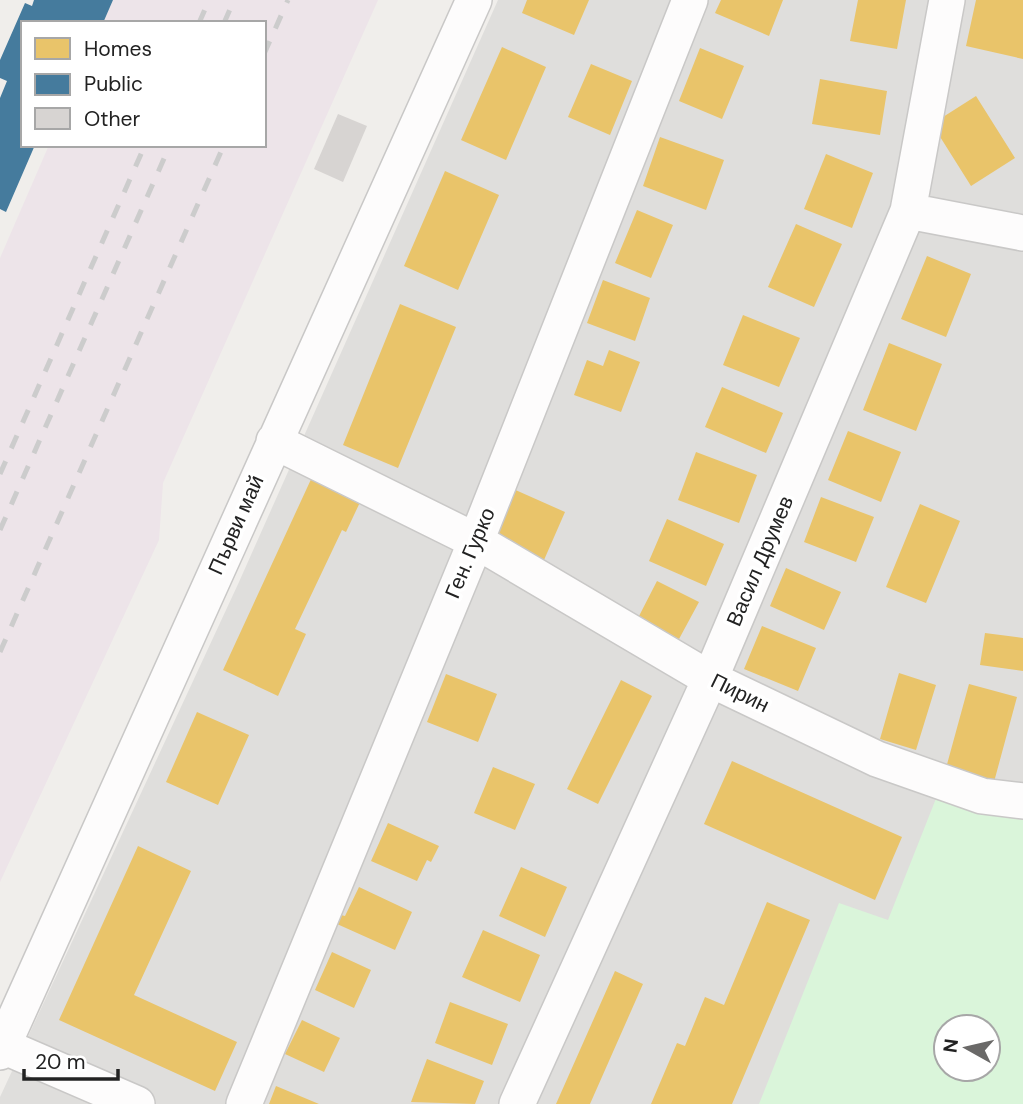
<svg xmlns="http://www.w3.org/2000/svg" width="1023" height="1104" font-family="'DM Sans',sans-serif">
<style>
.residential{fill:#dfdedc;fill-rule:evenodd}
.industrial{fill:#ede4e9}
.park{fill:#daf5da;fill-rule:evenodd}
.homes{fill:#e9c46a}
.public{fill:#457b9d}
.building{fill:#d7d4d2}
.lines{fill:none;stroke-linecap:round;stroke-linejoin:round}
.street-casing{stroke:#c9c8c7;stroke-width:38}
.street{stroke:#fdfcfc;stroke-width:35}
.rail{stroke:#ccc;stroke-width:5;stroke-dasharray:14 14;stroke-linecap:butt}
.labels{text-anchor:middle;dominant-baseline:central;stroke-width:7;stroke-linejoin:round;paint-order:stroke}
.street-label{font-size:21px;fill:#222;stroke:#fff}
</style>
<rect width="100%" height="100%" fill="#f0eeeb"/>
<path class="residential" d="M 498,0 L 1023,0 L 1023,1104 L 0,1104 L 0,1097 L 239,582 ZM 946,1027 L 988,1027 L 988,1069 L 946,1069 Z"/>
<path class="industrial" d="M 113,0 L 378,0 L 163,483 L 159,540 L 0,882 L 0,258 L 49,145 L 264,145 L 264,23 L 103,23 Z"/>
<path class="park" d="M 937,796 L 1000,816 L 1023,820 L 1023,1104 L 759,1104 L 839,903 L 888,920 ZM 946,1027 L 988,1027 L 988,1069 L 946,1069 Z"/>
<path class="homes" d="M 527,0 L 589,0 L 574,35 L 522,13 Z
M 721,0 L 783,0 L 769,36 L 715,13 Z
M 858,0 L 906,0 L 897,49 L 850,41 Z
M 976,0 L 1023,0 L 1023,59 L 966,46 Z
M 502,47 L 546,67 L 506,160 L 461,140 Z
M 700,48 L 744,66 L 722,119 L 679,101 Z
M 591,64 L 632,81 L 610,135 L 568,117 Z
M 820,79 L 887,91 L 880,135 L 812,124 Z
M 976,96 L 1015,158 L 971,186 L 932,124 Z
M 660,137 L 724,160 L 706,210 L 643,186 Z
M 826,154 L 873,173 L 852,228 L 804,209 Z
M 445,171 L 499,195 L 458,290 L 404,266 Z
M 637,210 L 673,225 L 651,278 L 615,263 Z
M 796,224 L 842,244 L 814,307 L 768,287 Z
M 927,256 L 971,274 L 946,337 L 901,319 Z
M 603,280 L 650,298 L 635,341 L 587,323 Z
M 400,304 L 456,327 L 398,468 L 343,445 Z
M 743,315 L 800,338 L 779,387 L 723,365 Z
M 889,343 L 942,364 L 916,431 L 863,410 Z
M 609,350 L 640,362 L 621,412 L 574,395 L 587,360 L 603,366 Z
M 722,387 L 783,413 L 766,453 L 705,427 Z
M 848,431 L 901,452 L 881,502 L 828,480 Z
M 696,452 L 757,475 L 739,523 L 678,500 Z
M 313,475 L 362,498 L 346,532 L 342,530 L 295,629 L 306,634 L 278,696 L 223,670 Z
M 511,488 L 565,512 L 544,560 L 490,536 Z
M 821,497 L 874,517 L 856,562 L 804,542 Z
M 920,504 L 960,521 L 926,603 L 886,587 Z
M 667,519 L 724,544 L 706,586 L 649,561 Z
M 786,568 L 841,592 L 824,630 L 770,606 Z
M 657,581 L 699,602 L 679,639 L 638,618 Z
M 762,626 L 816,648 L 798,691 L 744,669 Z
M 985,633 L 1023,638 L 1023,671 L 980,665 Z
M 899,673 L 936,685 L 916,750 L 880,739 Z
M 446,674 L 497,694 L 478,742 L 427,722 Z
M 621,680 L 652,696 L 598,804 L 567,789 Z
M 969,684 L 1017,697 L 994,782 L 946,768 Z
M 197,712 L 249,735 L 218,805 L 166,782 Z
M 732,761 L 902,837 L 875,900 L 704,824 Z
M 493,767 L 535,784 L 515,830 L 474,813 Z
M 388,823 L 439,846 L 431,862 L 427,860 L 417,881 L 371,861 Z
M 138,846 L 191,871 L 134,995 L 237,1042 L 215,1091 L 59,1020 Z
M 521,867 L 567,887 L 545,937 L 499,916 Z
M 359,887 L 412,912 L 395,950 L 337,924 L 341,915 L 345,916 Z
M 767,902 L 810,920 L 732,1104 L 651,1104 L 677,1043 L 685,1046 L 705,997 L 724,1005 Z
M 483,930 L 540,955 L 520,1002 L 462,977 Z
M 332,952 L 371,970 L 354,1008 L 315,990 Z
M 615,971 L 643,984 L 590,1104 L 556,1104 Z
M 450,1002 L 508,1024 L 492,1065 L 435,1043 Z
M 302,1020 L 340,1038 L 324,1072 L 285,1054 Z
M 427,1059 L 484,1081 L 475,1104 L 411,1102 Z
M 276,1086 L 319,1104 L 269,1104 Z"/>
<path class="public" d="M 34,0 L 113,0 L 103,23 L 23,23 L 23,145 L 35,145 L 6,212 L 0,209 L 0,98 L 7,81 L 0,78 L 0,60 L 25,3 L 32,6 Z"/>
<path class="building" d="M 338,114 L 367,126 L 343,182 L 314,169 Z"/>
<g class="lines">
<g class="street-casing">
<path id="street" d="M 908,211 L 1023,233
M 274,441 L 476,541 L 710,679 L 877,759 L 982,796 L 1023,801
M 3,1046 L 137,1104
M 0,1052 L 474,0
M 244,1104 L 476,541 L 690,0
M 517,1104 L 710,679 L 908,211 L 947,0"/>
</g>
<use href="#street" class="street"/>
<path class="rail" d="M 199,23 L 209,0
M 224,23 L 234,0
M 264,54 L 288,0
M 0,474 L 145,145
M 0,530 L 170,145
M 0,652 L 224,145"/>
</g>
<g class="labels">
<g class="street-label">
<text transform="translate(236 525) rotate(-66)">Първи май</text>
<text transform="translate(470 553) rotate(-67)">Ген. Гурко</text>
<text transform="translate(760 561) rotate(-67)">Васил Друмев</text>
<text transform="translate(740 693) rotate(26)">Пирин</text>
</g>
</g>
<rect x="21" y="21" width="245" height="126" fill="#ffffff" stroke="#a7a7a7" stroke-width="2"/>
<rect x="35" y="38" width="35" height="21" fill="#e9c46a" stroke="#a7a7a7" stroke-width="2"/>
<text x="84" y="56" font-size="21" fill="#222222">Homes</text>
<rect x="35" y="74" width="35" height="21" fill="#457b9d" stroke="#a7a7a7" stroke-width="2"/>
<text x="84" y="91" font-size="21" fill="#222222">Public</text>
<rect x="35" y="108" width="35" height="21" fill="#d7d4d2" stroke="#a7a7a7" stroke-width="2"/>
<text x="84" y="126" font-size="21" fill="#222222">Other</text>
<g transform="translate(967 1048) rotate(278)"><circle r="33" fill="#ffffff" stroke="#a7a7a7" stroke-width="2"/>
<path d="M0-5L12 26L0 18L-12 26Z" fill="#6a6968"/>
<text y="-10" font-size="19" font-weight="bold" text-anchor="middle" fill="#222222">N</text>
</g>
<path d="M24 1069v10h94v-10" fill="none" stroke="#222222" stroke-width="3.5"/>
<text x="35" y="1069" font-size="21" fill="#222222" stroke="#ffffff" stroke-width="5" paint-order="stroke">20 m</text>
</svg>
